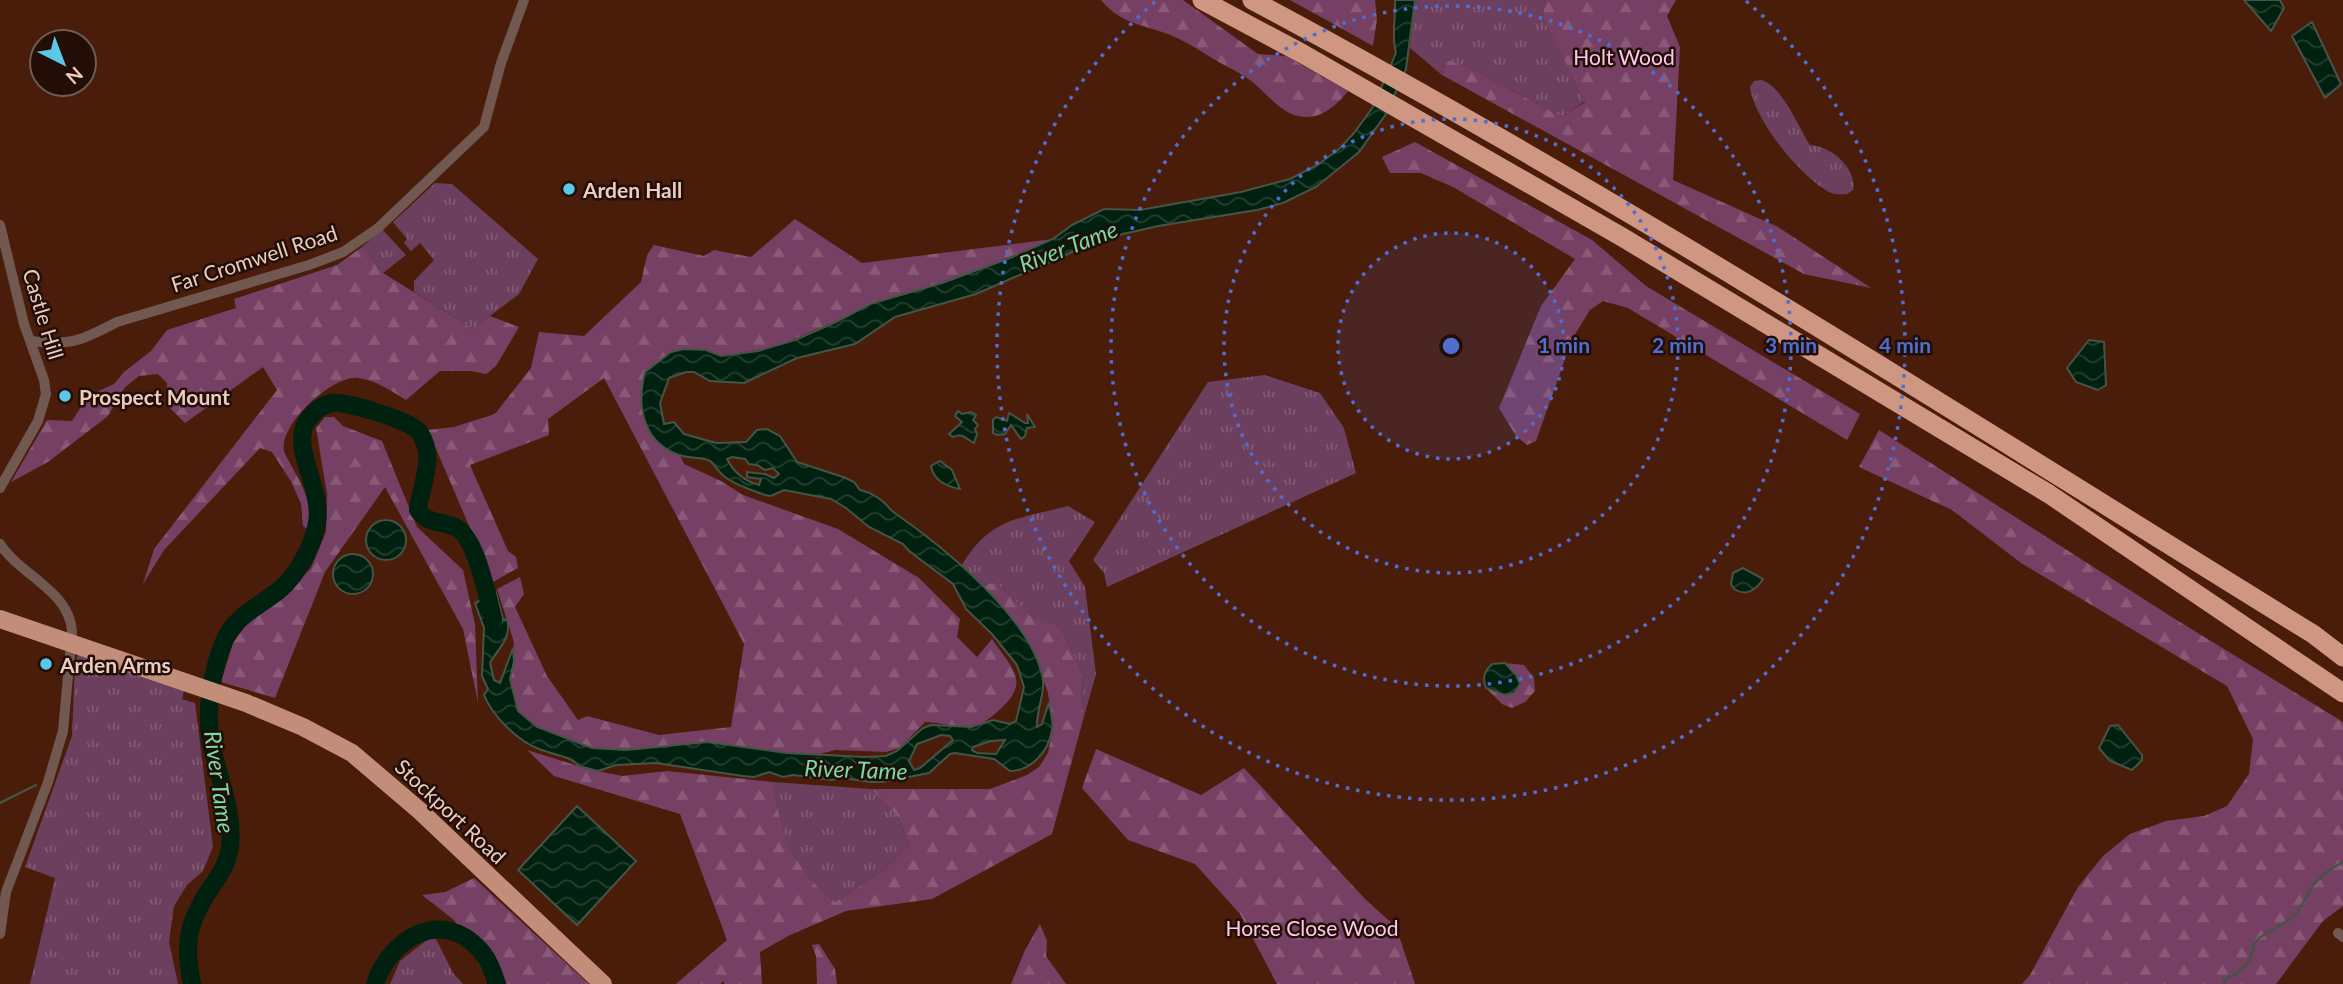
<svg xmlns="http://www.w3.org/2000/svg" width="2343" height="984" font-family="Lato,sans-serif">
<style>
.grass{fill:url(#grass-tufts)}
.forest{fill:url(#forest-firs)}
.water{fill:url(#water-waves);stroke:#465445;stroke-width:2;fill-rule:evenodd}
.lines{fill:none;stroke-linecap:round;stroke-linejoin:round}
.stream{stroke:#465445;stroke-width:2.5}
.river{stroke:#002010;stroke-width:18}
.minor{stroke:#715951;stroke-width:10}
.trunk{stroke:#c28e7a;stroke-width:18}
.motorway{stroke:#cf9681;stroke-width:19}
.ring{fill:none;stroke:#506ed2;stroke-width:3.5;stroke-dasharray:3.5 7}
.poi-dot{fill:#5cc7e8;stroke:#220e07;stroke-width:2.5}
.labels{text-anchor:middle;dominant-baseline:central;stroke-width:5;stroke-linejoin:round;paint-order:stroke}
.park-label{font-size:21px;fill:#fdc9ea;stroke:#220e07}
.poi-label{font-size:21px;font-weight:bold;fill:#eaccc1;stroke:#220e07;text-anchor:start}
.street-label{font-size:21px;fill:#eaccc1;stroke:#220e07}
.water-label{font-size:23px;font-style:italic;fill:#77daa9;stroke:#220e07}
.centre{fill:#506ed2;stroke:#220e07;stroke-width:3.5}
.ring-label{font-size:21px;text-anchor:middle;font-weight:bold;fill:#506ed2;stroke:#220e07;stroke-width:5;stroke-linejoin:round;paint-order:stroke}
</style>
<defs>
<pattern id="grass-tufts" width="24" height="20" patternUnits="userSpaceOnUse" patternTransform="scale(1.75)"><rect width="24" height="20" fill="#6d3f5e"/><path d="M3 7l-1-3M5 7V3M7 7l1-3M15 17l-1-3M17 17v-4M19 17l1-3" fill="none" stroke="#825a73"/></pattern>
<pattern id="forest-firs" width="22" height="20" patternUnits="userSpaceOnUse" patternTransform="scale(1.75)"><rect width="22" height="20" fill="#754064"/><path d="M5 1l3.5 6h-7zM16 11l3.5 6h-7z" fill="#895a78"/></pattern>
<pattern id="water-waves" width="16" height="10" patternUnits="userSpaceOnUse" patternTransform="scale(1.75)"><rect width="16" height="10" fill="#002010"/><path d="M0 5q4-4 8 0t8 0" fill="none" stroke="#253f31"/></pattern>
</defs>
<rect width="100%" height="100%" fill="#4a1c0a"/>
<path class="grass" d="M 1415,0 L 1546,0 L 1542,16 L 1585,101 L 1562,117 L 1472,69 L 1445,59 L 1442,75 L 1410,48 Z
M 1761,80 C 1782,85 1799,128 1810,145 C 1831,146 1857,168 1853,190 L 1847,194 C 1842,194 1836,195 1831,193 C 1802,179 1754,120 1750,87 L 1754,81 Z
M 435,183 L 452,184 L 538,259 L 519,294 L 473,329 L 414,292 L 414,281 L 434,260 L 420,243 L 411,251 L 404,243 L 407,239 L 393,222 Z
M 382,229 L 406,255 L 383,273 L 362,247 Z
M 1265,375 L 1320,393 L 1344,428 L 1356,473 L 1107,587 L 1104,573 L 1093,560 L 1208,382 Z
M 1068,506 L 1095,522 L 1069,561 L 1085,587 L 1096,674 L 1083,720 L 1082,672 L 1059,625 L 1033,617 L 995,582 L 982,586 L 962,565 C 990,518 1018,519 1068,506 Z
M 79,652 L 184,691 L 182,699 L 195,703 L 213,847 L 203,871 L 187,885 L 174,906 L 169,942 L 178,984 L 30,984 L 55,878 L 25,867 L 72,736 L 75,663 Z
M 773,782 L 871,789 L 898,817 L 909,845 L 883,871 L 835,902 C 791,867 781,835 773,782 Z
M 432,936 L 436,939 L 453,973 L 463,984 L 390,984 L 400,961 Z"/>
<path class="forest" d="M 1101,0 L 1183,0 L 1258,54 L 1286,56 L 1348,91 C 1336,106 1320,121 1298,116 C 1278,112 1264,89 1247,78 C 1242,74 1235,71 1228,67 C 1207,56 1185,39 1162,32 C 1138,24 1118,21 1101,0 Z
M 1290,0 L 1375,0 L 1377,19 L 1373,46 Z
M 1546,0 L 1676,0 L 1667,16 L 1680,47 L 1673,180 L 1778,227 L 1871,288 L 1804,274 L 1442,75 L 1445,59 L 1472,69 L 1562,117 L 1585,102 L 1542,16 Z
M 1415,142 L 1592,240 L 1646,286 L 1860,414 L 1847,440 L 1628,308 L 1603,301 L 1590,310 L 1572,339 L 1536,441 L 1527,445 L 1516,436 L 1499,408 L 1541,306 L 1575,259 L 1453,187 L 1421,173 L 1390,173 L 1382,157 Z
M 795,219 L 862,263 L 1053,239 L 963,276 L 853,314 L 775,347 L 721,356 L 706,350 L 661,359 L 646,372 L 642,386 L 663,447 L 680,455 L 684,464 L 721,481 L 743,495 L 838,529 L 919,578 L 960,619 L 957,637 L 977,657 L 992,639 C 1013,670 1032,682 997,712 C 989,719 979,727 968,727 C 954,728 939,722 925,722 L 900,748 L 886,752 L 835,750 L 820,754 L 787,753 L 707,742 L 626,750 L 592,748 L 537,727 L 518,711 L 510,679 L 514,642 L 497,589 L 520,577 L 524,594 L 515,607 L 547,676 L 578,720 L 587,716 L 659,735 L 731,727 L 744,644 L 604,378 L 548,419 L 549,435 L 470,465 L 508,551 L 516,557 L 518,568 L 493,582 L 428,430 L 454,427 L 495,414 L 531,368 L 539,332 L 584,336 L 641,282 L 647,255 L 654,245 L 704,256 L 714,250 L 751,257 Z
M 362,247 L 383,273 L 473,329 L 490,316 L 519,327 L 496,366 L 486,374 L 471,371 L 440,371 L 406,400 C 391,391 376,380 358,378 C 333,375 279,424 284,451 C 285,455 289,461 291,465 C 303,487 314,505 308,530 L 303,526 L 301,504 L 292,483 L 272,452 L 260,448 L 164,550 L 143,584 L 154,549 L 277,390 L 263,367 L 185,423 L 166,404 L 167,383 L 158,374 L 139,376 L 124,388 L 108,416 L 48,462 L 11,482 L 47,420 L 72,421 L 88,396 L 114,384 L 124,372 L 151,351 L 167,330 L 236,308 L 234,299 L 337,265 Z
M 325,417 L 334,417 L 343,426 L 382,441 L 417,527 L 463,570 L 475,624 L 478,703 L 463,629 L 385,487 L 325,572 L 275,698 L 221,682 L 233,643 L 249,621 L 282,598 L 311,568 L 326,532 L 327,494 L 316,428 Z
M 1879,430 L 2175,619 L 2343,722 L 2343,906 L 2323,921 L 2276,984 L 2022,984 L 2030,975 L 2078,887 L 2103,856 L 2130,834 L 2166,821 L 2204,816 L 2227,806 L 2249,774 L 2253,739 L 2227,686 L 2021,563 L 1952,510 L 1859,467 Z
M 995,582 L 1033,617 L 1059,625 L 1082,672 L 1083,720 L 1052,834 L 932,899 L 846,911 L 790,935 L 760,952 L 762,984 L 724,984 L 724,981 L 720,984 L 676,984 L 727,940 L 680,814 L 554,776 L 527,750 L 588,769 L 622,776 L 667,771 L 773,782 C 781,834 791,867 835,902 L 883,871 L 909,845 L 898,817 L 871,789 L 990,789 L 1027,775 L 1039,767 L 1048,753 L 1053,728 L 1048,693 L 1036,659 L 1018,630 L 982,586 Z
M 1505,663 L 1524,665 L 1534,678 L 1535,691 L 1525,702 L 1512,708 L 1502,704 L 1486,688 L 1504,695 L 1516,675 Z
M 1096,749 L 1201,795 L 1244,768 L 1365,899 L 1396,927 L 1415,984 L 1277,984 L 1240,914 L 1195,864 L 1128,840 L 1082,788 Z
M 474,878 L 589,984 L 490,984 L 454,920 L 422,895 L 445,892 Z
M 1040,924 L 1047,941 L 1046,956 L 1066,984 L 1011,984 L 1025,950 Z
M 819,944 L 835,969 L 837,984 L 817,984 L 816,956 L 812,945 Z"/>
<path class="water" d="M 1395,0 L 1415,0 L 1406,69 L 1386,114 L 1359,152 L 1316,187 L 1283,203 L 1257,210 L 1158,226 L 1102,239 L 976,294 L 895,317 L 855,344 L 797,358 L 744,383 L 710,381 L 694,372 L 686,372 L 669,378 L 660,403 L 664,424 L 674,422 L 684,434 L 716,443 L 746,442 L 757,430 L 767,429 L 780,436 L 797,462 L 846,478 L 854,482 L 860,490 C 874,493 884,501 892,511 C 941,545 1033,618 1043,680 C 1045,693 1036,712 1037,727 L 1042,724 L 1049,702 C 1050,711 1054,722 1052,730 C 1049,751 1031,771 1010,771 L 994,759 L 955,753 L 950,754 L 929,773 L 883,782 L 871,782 L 843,778 L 831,780 L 793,775 L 783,777 L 769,772 L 754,777 L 743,776 L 656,763 L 616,765 L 598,771 L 579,766 C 571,756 551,754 539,749 C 517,741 492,715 484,695 L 488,689 L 482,676 L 484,628 L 475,603 L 496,592 L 503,620 L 507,619 C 512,639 498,648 490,663 L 494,680 L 500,683 L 513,648 L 514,661 L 510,679 L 518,711 L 537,727 L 592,748 L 627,750 L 707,742 L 787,753 L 864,757 L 886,756 L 897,751 L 923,728 L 931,725 L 971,727 L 993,720 L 1010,724 L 1016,721 L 1024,687 L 1017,665 L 992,634 L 966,609 L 953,584 L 909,551 L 903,544 L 869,527 L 846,508 L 831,499 L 784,490 L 771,496 L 765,495 C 752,490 737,486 725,477 C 719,473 716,466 710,461 C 702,456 692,459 683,456 C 643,445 636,407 645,372 L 671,352 L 684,349 L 706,350 L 721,356 L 758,351 L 795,340 L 836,322 L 870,304 L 942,283 L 1010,258 L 1053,239 L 1072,225 L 1104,209 L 1140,210 L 1241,192 L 1290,179 L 1319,164 L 1339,149 L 1354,133 L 1373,107 L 1396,53 C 1391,37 1396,17 1395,0 ZM 732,457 L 745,459 L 749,464 L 757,465 L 765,470 L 773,468 L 779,474 L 774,478 L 765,474 L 747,472 L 747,477 L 761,479 L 759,485 C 744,481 734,473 727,459 ZM 941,735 L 950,736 L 953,740 L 920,768 L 914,770 L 909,761 L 917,744 ZM 1005,740 L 996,754 L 977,753 L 972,750 L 973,747 L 991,741 Z
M 2244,0 L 2280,0 L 2284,8 L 2271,31 Z
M 2312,22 L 2341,84 L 2325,98 L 2292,36 Z
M 2089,340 L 2104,342 L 2106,385 L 2098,390 L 2076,382 L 2067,368 Z
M 958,411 L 962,414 L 971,412 L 976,415 L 973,420 L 978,425 L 975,429 L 977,434 L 974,443 C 967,440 963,432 953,437 L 949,434 L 962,422 L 955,416 Z
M 1009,413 L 1025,423 L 1028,423 L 1027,414 L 1035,427 L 1027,428 L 1025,436 L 1021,439 L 1011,425 L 1005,434 L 997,435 L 993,433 L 993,420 L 996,417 L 1007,421 Z
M 940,461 L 952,470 L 960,489 C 947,487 933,480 931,466 Z
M366 540a20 20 0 1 1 40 0a20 20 0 1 1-40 0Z
M333 574a20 20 0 1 1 40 0a20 20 0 1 1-40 0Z
M 1743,568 L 1763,579 C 1756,590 1746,597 1734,589 L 1731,584 L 1733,573 Z
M 1505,663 L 1516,675 L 1520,684 L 1514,693 L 1504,695 L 1486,688 C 1482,677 1484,672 1492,664 Z
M 2118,725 L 2142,755 L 2142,760 L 2132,770 L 2110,761 L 2099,748 L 2110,726 Z
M 577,806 L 636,861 L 577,925 L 518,870 Z"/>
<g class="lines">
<path class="stream" d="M 0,803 L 36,785
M 2224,984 L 2224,980 L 2236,974 L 2249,962 L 2254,944 L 2259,938 L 2284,923 L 2297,913 L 2313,885 L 2326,872 L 2343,862"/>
<path class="river" d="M 192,984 C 184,945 187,923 210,889 C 219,876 228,863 230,847 C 234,811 218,778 211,743 C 205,711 212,669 225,639 C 235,618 252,610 270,597 C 294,582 312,550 317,523 C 323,487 290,448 307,421 C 313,412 321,405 332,403 C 346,401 413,421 420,433 C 436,458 421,484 418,510 C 427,524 443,521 457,528 C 476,538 488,598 493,619
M 375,984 C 390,938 442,907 480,950 C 489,960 493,972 497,984"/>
<path class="minor" d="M 0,225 L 24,324 L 44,380 L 46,394 L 38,421 L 0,488
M 31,341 C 71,346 83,340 117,322 L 309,265 L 343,252 L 378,228 L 484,127 L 501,63 L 524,0
M 0,544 C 21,576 70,591 72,632 L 63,731 L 48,782 L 6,892 L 0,934
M 2338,933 L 2343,937"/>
<path class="trunk" d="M 0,619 L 246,703 L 303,727 L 352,753 L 420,811 L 603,984"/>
<path class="motorway" d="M 1202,0 L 1303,54 L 1622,237 L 2049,494 L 2343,693
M 1252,0 C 1616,194 1963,418 2313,634 L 2343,657"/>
</g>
<circle cx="1451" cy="346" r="113" fill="#506ed2" fill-opacity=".12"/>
<g class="ring">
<circle cx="1451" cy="346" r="113"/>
<circle cx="1451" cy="346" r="227"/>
<circle cx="1451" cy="346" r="340"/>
<path d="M1746 1A454 454 0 1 1 1156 1"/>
</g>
<g class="poi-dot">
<circle cx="569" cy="189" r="7"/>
<circle cx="65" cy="396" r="7"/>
<circle cx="46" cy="664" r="7"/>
</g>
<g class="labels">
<g class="park-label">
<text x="1624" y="56">Holt Wood</text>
<text x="1312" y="927">Horse Close Wood</text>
</g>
<g class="poi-label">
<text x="583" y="189">Arden Hall</text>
<text x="79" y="396">Prospect Mount</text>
<text x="60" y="664">Arden Arms</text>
</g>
<g class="street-label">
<text transform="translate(254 258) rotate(-18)">Far Cromwell Road</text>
<text transform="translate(44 314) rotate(73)">Castle Hill</text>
<text transform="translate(451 811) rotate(43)">Stockport Road</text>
</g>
<g class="water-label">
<text transform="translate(1068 246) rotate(-21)">River Tame</text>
<text transform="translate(856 769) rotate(2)">River Tame</text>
<text transform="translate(220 782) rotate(82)">River Tame</text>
</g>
</g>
<circle cx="1451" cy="346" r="10" class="centre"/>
<g class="ring-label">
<text x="1564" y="353">1 min</text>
<text x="1678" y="353">2 min</text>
<text x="1791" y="353">3 min</text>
<text x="1905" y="353">4 min</text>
</g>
<g transform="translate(63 63) rotate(138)"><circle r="33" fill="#220e07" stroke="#725a51" stroke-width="2"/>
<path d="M0-5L12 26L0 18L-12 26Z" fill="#5cc7e8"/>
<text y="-10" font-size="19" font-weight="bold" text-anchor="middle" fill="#eaccc1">N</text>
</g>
</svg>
